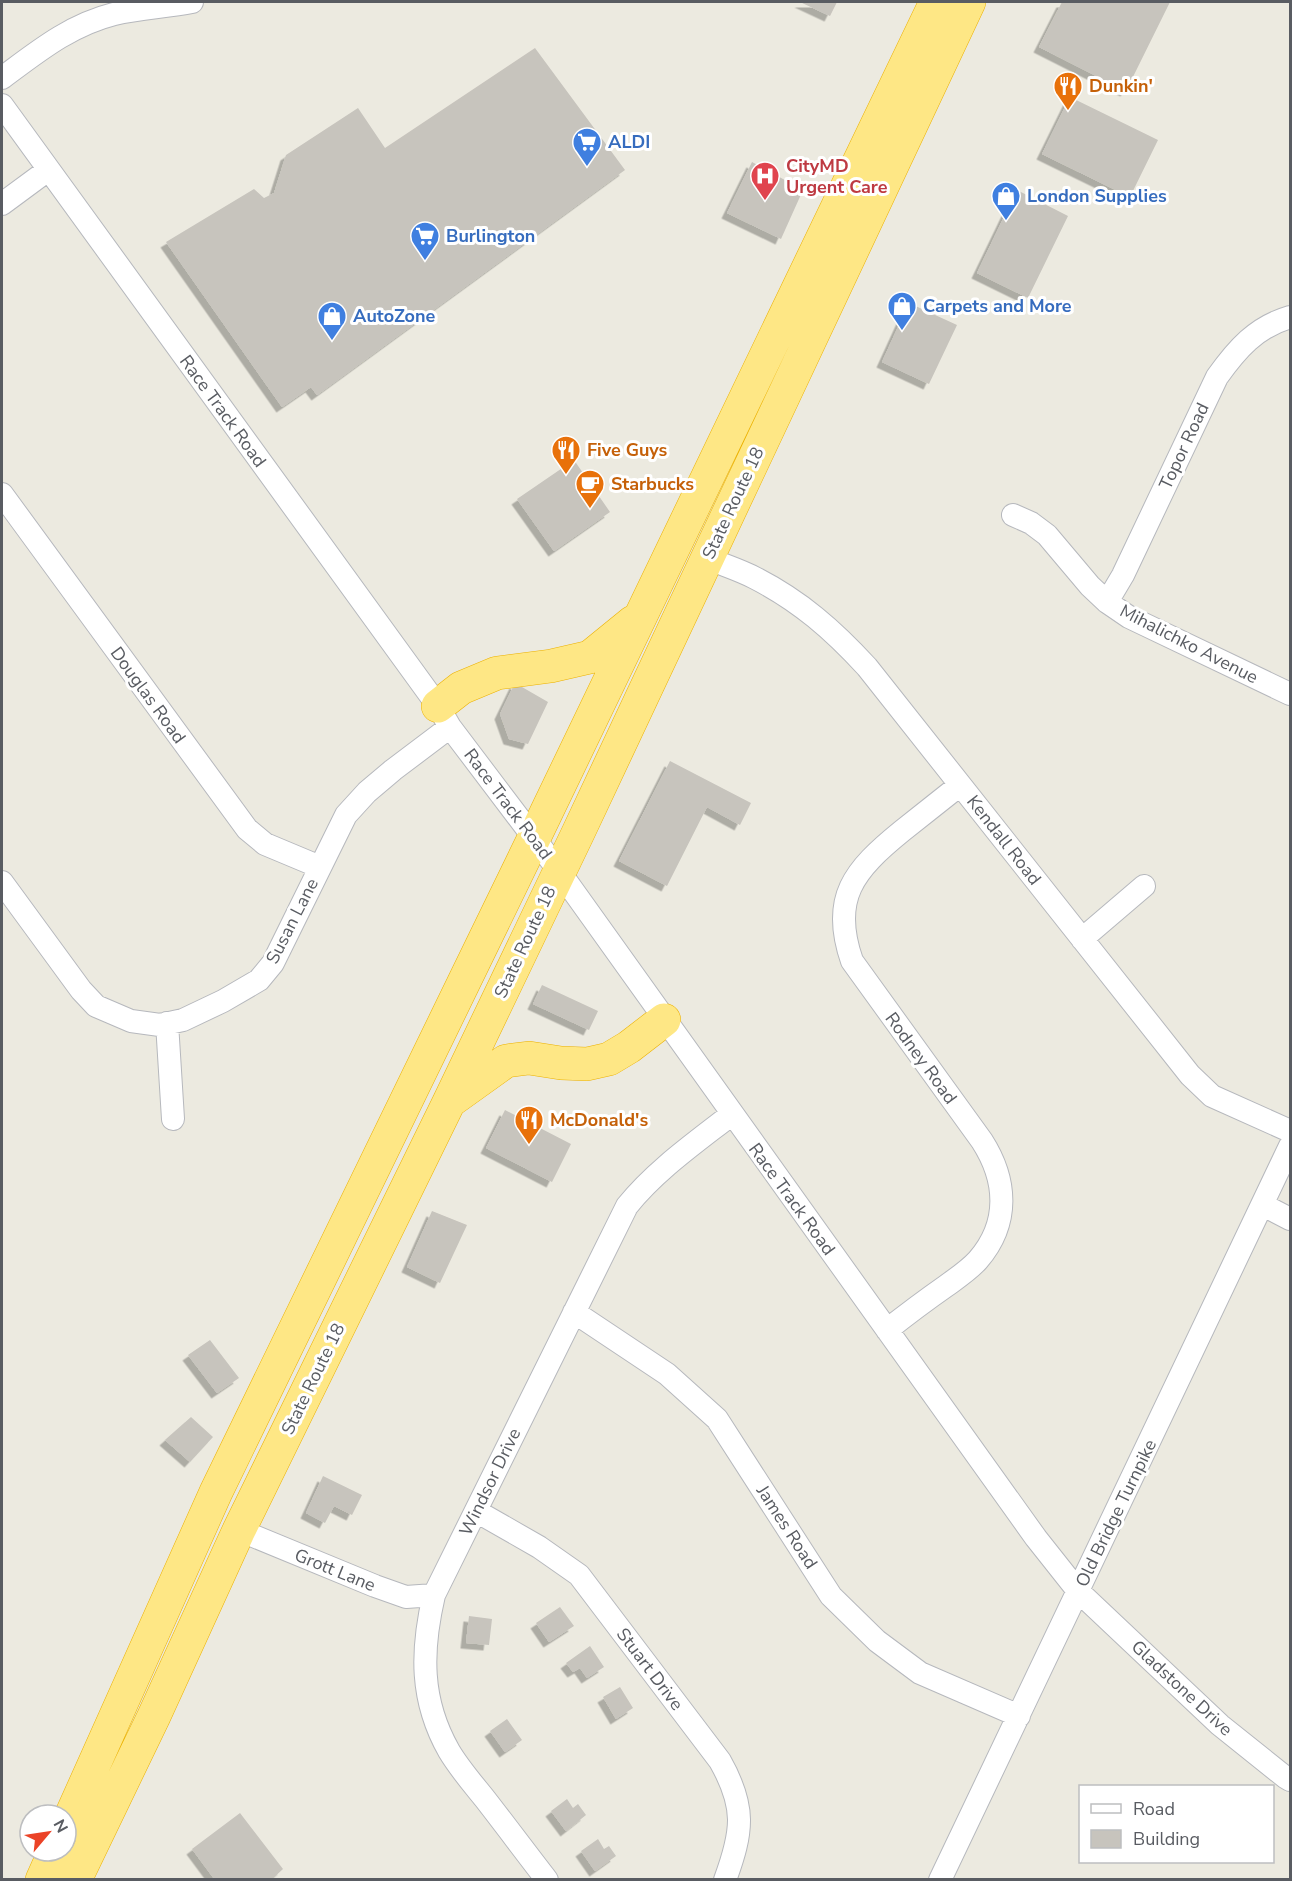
<svg xmlns="http://www.w3.org/2000/svg" width="1292" height="1881" font-family="'Nunito Sans',sans-serif">
<style>
.building{fill:#c7c4bd;filter:url(#shadow)}
.lines{fill:none;stroke-linecap:round;stroke-linejoin:round}
.minor-casing{stroke:#b6b8bd;stroke-width:24}
.highway-casing{stroke:#ecb100;stroke-width:34}
.minor{stroke:#fff;stroke-width:22}
.highway{stroke:#fee785;stroke-width:33}
.labels{text-anchor:middle;dominant-baseline:central;stroke-width:6;stroke-linejoin:round;paint-order:stroke}
.food-label{font-size:18px;font-weight:bold;fill:#c56008;stroke:#fff;text-anchor:start}
.shop-label{font-size:18px;font-weight:bold;fill:#366cbe;stroke:#fff;text-anchor:start}
.health-label{font-size:18px;font-weight:bold;fill:#be3a42;stroke:#fff;text-anchor:start}
.street-label{font-size:18px;fill:#595c62;stroke:#fff}
</style>
<defs>
<filter id="shadow"><feDropShadow dx="-5.5" dy="5.5" stdDeviation="0" flood-color="#0004"/></filter>
</defs>
<rect width="100%" height="100%" fill="#eceae0"/>
<path class="building" d="M 800,2 L 837,2 L 830,16 Z
M 1062,2 L 1170,2 L 1126,91 L 1039,47 Z
M 535,48 L 625,170 L 317,395 L 311,387 L 282,407 L 166,242 L 254,189 L 264,198 L 274,193 L 286,155 L 358,108 L 385,148 Z
M 1070,97 L 1158,140 L 1130,197 L 1042,154 Z
M 752,162 L 803,190 L 781,239 L 727,213 Z
M 1017,190 L 1068,216 L 1028,298 L 977,273 Z
M 909,303 L 957,325 L 929,384 L 882,362 Z
M 574,460 L 610,512 L 554,551 L 517,499 Z
M 515,683 L 548,702 L 528,744 L 509,739 L 500,714 Z
M 670,761 L 751,803 L 740,825 L 707,807 L 667,886 L 619,861 Z
M 542,985 L 598,1011 L 589,1030 L 533,1004 Z
M 505,1110 L 571,1144 L 552,1182 L 486,1148 Z
M 432,1211 L 467,1225 L 440,1283 L 407,1267 Z
M 210,1340 L 239,1378 L 217,1393 L 188,1355 Z
M 191,1417 L 213,1437 L 190,1462 L 165,1440 Z
M 323,1476 L 362,1495 L 352,1515 L 334,1506 L 325,1523 L 306,1513 Z
M 560,1607 L 574,1626 L 549,1642 L 536,1623 Z
M 469,1616 L 492,1619 L 489,1645 L 466,1643 Z
M 590,1646 L 604,1667 L 587,1678 L 580,1668 L 573,1672 L 566,1663 Z
M 620,1687 L 633,1708 L 616,1719 L 603,1697 Z
M 507,1719 L 522,1740 L 505,1752 L 490,1731 Z
M 567,1799 L 573,1808 L 578,1804 L 586,1815 L 566,1831 L 551,1811 Z
M 240,1813 L 283,1869 L 271,1880 L 215,1880 L 192,1849 Z
M 598,1839 L 604,1849 L 609,1846 L 616,1856 L 595,1871 L 581,1851 Z"/>
<g class="lines">
<g class="minor-casing">
<path id="minor" d="M 2,78 C 37,52 70,25 114,14 C 140,8 166,7 192,2
M 2,105 L 438,706 L 450,727 L 559,871 L 1036,1538 L 1078,1591 L 1220,1725 L 1285,1777 L 1290,1780
M 2,204 L 48,170
M 2,494 L 247,829 L 265,844 L 320,867
M 1013,515 L 1031,523 L 1047,535 L 1090,586 L 1107,602 L 1129,617 L 1290,694
M 707,558 C 723,565 740,570 755,578 C 800,601 833,630 867,667 L 1190,1075 L 1212,1096 L 1290,1131
M 1107,602 L 1123,575 L 1217,377 C 1237,349 1256,327 1290,317
M 2,882 L 81,990 L 96,1006 L 131,1021 L 160,1025 L 183,1020 L 223,1001 L 259,980 L 273,963 L 346,815 L 367,792 L 393,770 L 450,727
M 1082,939 L 1144,886
M 167,1023 L 173,1119
M 1263,1205 L 1290,1219
M 574,1312 L 667,1374 L 717,1419 L 831,1596 L 877,1641 L 920,1673 L 1019,1716
M 887,1330 C 906,1315 926,1300 946,1286 C 957,1278 969,1270 978,1260 C 1010,1223 1007,1180 982,1141 L 852,961 C 830,898 854,870 902,831 C 921,816 941,800 960,785
M 476,1511 L 539,1547 L 579,1575 L 720,1761 C 746,1807 743,1831 725,1880
M 239,1530 L 375,1586 L 406,1597 L 434,1595
M 547,1880 C 526,1853 506,1826 485,1799 C 473,1784 459,1768 449,1751 C 420,1700 421,1651 434,1595 L 627,1206 C 656,1170 695,1143 732,1114
M 940,1880 L 1290,1146"/>
</g>
<g class="highway-casing">
<path id="highway" d="M 438,706 L 461,688 L 497,673 L 551,666 L 590,657 L 633,622
M 453,1099 L 506,1061 L 529,1058 L 561,1063 L 587,1064 L 609,1059 L 629,1047 L 664,1020
M 66,1827 L 216,1492 L 534,838 L 936,2
M 42,1880 L 55,1851
M 75,1880 L 154,1716 L 239,1530 L 449,1102 L 578,833 L 969,2"/>
</g>
<use href="#minor" class="minor"/>
<use href="#highway" class="highway"/>
</g>
<defs>
<g id="restaurant-pin" transform="scale(1.5)"><path d="M0 17L-7.5 6A9.5 9.5 0 1 1 7.5 6Z" fill="#e8710a" stroke="#fff"/><path d="M-5-6h1v4h1v-4h1v4h1v-4h1v5L-1.5 .5V6h-2V.5L-5-1ZM5-6V6H3V1.5H1.5Q1.5-4 5-6Z" fill="#fff"/></g>
<g id="supermarket-pin" transform="scale(1.5)"><path d="M0 17L-7.5 6A9.5 9.5 0 1 1 7.5 6Z" fill="#3f7fe0" stroke="#fff"/><path d="M-6-5.5h2.5l.6 2H6L4.5 2H-2.5L-4.4-4H-6ZM-1.5 3.2a1.3 1.3 0 1 0 .1 0ZM3 3.2a1.3 1.3 0 1 0 .1 0Z" fill="#fff"/></g>
<g id="hospital-pin" transform="scale(1.5)"><path d="M0 17L-7.5 6A9.5 9.5 0 1 1 7.5 6Z" fill="#e0444e" stroke="#fff"/><path d="M-5-5h3v3.5h4V-5h3V5h-3V1.5h-4V5h-3Z" fill="#fff"/></g>
<g id="shop-pin" transform="scale(1.5)"><path d="M0 17L-7.5 6A9.5 9.5 0 1 1 7.5 6Z" fill="#3f7fe0" stroke="#fff"/><path d="M-5-2.5h2.3a2.7 3.5 0 0 1 5.4 0H5L5.5 6h-11ZM-1.5-2.5h3a1.5 2.3 0 0 0-3 0Z" fill="#fff"/></g>
<g id="cafe-pin" transform="scale(1.5)"><path d="M0 17L-7.5 6A9.5 9.5 0 1 1 7.5 6Z" fill="#e8710a" stroke="#fff"/><path d="M-5.5-4.5H6V0H3Q3 3.5 0 3.5H-2.5Q-5.5 3.5-5.5 0ZM3-3.2v2h1.7v-2ZM-6 4.5H4V6H-6Z" fill="#fff"/></g>
</defs>
<g fill-rule="evenodd">
<use href="#restaurant-pin" x="1068" y="86"/>
<use href="#supermarket-pin" x="587" y="142"/>
<use href="#hospital-pin" x="765" y="176"/>
<use href="#shop-pin" x="1006" y="196"/>
<use href="#supermarket-pin" x="425" y="236"/>
<use href="#shop-pin" x="902" y="306"/>
<use href="#shop-pin" x="332" y="316"/>
<use href="#restaurant-pin" x="566" y="450"/>
<use href="#cafe-pin" x="590" y="484"/>
<use href="#restaurant-pin" x="529" y="1120"/>
</g>
<g class="labels">
<g class="food-label">
<text x="1089" y="86">Dunkin'</text>
<text x="587" y="450">Five Guys</text>
<text x="611" y="484">Starbucks</text>
<text x="550" y="1120">McDonald's</text>
</g>
<g class="shop-label">
<text x="608" y="142">ALDI</text>
<text x="1027" y="196">London Supplies</text>
<text x="446" y="236">Burlington</text>
<text x="923" y="306">Carpets and More</text>
<text x="353" y="316">AutoZone</text>
</g>
<g class="health-label">
<text x="786" y="166">CityMD<tspan x="786" dy="21">Urgent Care</tspan></text>
</g>
<g class="street-label">
<text transform="translate(223 411) rotate(54)">Race Track Road</text>
<text transform="translate(1184 446) rotate(-65)">Topor Road</text>
<text transform="translate(733 503) rotate(-65)">State Route 18</text>
<text transform="translate(1189 644) rotate(27)">Mihalichko Avenue</text>
<text transform="translate(148 695) rotate(54)">Douglas Road</text>
<text transform="translate(508 804) rotate(53)">Race Track Road</text>
<text transform="translate(1004 840) rotate(52)">Kendall Road</text>
<text transform="translate(292 921) rotate(-63)">Susan Lane</text>
<text transform="translate(525 942) rotate(-65)">State Route 18</text>
<text transform="translate(921 1058) rotate(54)">Rodney Road</text>
<text transform="translate(792 1199) rotate(54)">Race Track Road</text>
<text transform="translate(313 1379) rotate(-64)">State Route 18</text>
<text transform="translate(490 1482) rotate(-64)">Windsor Drive</text>
<text transform="translate(1116 1513) rotate(-64)">Old Bridge Turnpike</text>
<text transform="translate(787 1527) rotate(57)">James Road</text>
<text transform="translate(335 1570) rotate(22)">Grott Lane</text>
<text transform="translate(650 1669) rotate(53)">Stuart Drive</text>
<text transform="translate(1182 1688) rotate(43)">Gladstone Drive</text>
</g>
</g>
<rect width="1292" height="1881" fill="none" stroke="#595c62" stroke-width="6"/>
<rect x="1079" y="1785" width="195" height="78" fill="#ffffff" stroke="#bdbec0" stroke-width="1.5"/>
<rect x="1091" y="1804" width="30" height="9" fill="#ffffff" stroke="#bdbec0" stroke-width="1.5"/>
<text x="1133" y="1815" font-size="18" fill="#595c62">Road</text>
<rect x="1091" y="1830" width="30" height="18" fill="#c7c4bd" stroke="#bdbec0" stroke-width="1.5"/>
<text x="1133" y="1845" font-size="18" fill="#595c62">Building</text>
<g transform="translate(48 1833) rotate(61)"><circle r="28" fill="#ffffff" stroke="#bdbec0" stroke-width="1.5"/>
<path d="M0-4.5L10 22L0 15L-10 22Z" fill="#eb4327"/>
<text y="-9" font-size="16" font-weight="bold" text-anchor="middle" fill="#595c62">N</text>
</g>
</svg>
